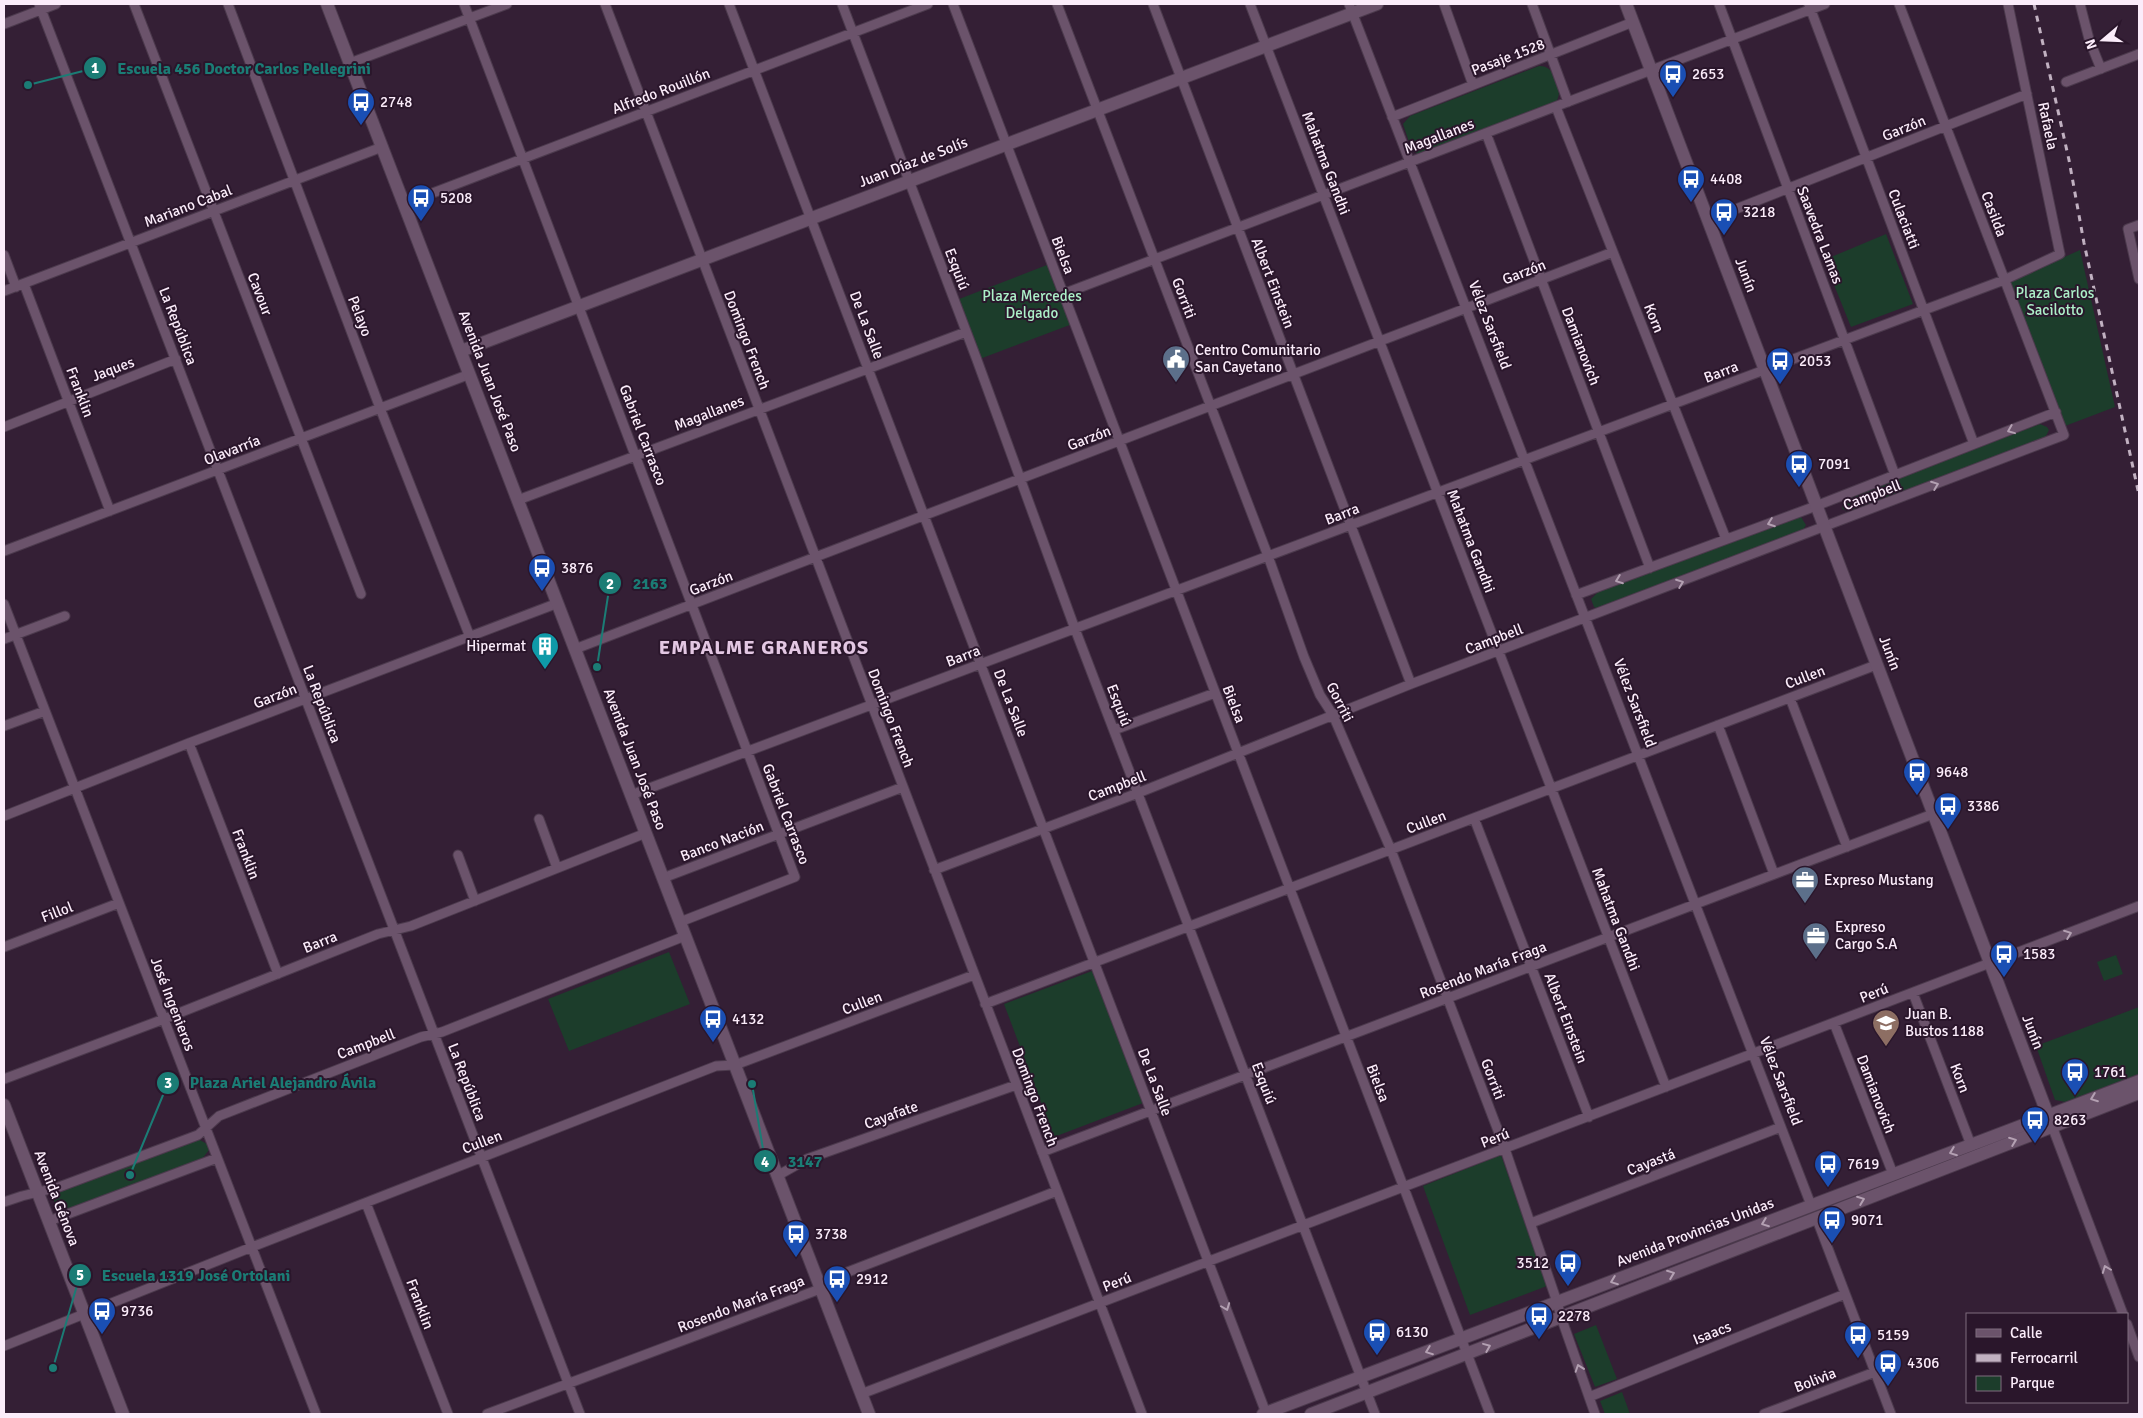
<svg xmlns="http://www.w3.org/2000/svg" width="2143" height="1418" font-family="Signika,sans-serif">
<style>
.green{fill:#1c3d2b}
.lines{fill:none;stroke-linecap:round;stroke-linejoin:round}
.street-casing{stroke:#4c3a4d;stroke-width:11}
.secondary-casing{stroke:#4c3a4d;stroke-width:14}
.street{stroke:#6b536b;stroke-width:9}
.secondary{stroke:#6b536b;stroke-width:12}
.rail{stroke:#c1b1c1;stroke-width:3;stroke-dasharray:6 6;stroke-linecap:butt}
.oneway{stroke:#b3a0b2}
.labels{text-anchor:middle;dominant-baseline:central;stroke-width:4;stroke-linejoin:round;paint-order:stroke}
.street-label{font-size:15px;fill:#fbecfa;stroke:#2a162b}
.poi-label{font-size:15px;fill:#fbecfa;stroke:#2a162b;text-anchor:start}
.park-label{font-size:15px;fill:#acf0c8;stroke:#2a162b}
.district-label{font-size:20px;font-weight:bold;letter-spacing:1px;fill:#e3c7e3;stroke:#2a162b}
.leader{fill:none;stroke:#1b7c75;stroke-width:2}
.callout-dot{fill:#1b7c75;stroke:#2a162b;stroke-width:2}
.mark-label{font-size:15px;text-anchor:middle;font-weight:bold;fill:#fff}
.callout-label{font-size:16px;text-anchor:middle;font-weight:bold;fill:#1b7c75;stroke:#2a162b;stroke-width:4;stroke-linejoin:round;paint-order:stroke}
</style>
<rect width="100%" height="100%" fill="#341f35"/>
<path class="green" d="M 1539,66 C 1555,65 1564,90 1556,102 L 1418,154 L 1412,151 L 1403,124 L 1410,116 Z
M 1886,234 L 1913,304 L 1851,327 L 1824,260 Z
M 2080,250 L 2115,407 L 2065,426 L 2009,282 Z
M 1052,263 L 1075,323 L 977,360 L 954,301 Z
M 2040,424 L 2047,427 L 2049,430 L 2046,436 L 2041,439 L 1854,510 L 1849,512 L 1842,509 L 1843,502 L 1851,496 Z
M 1795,517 L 1801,517 L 1806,525 L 1802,532 L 1598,609 L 1594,607 L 1591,599 L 1598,592 Z
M 669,952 L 690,1004 L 569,1051 L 548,999 Z
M 2116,955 L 2123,974 L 2104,981 L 2097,962 Z
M 1092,971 L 1143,1103 L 1054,1137 L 1004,1004 Z
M 2139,1007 L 2139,1074 L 2066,1102 L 2055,1100 L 2036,1046 Z
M 198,1139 L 207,1144 L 209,1150 L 202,1159 L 64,1212 L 55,1207 L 53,1196 L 57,1192 Z
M 1501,1155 L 1547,1286 L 1470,1315 L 1423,1186 Z
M 1596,1325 L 1617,1379 L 1595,1387 L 1574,1334 Z
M 1622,1392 L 1630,1414 L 1605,1414 L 1600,1401 Z"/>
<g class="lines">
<g class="street-casing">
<path id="street" d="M 39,4 L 580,1414
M 134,4 L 361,594
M 228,4 L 380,408 L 470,637
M 464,4 L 795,877 L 680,922
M 605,4 L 1142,1414
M 729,4 L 1266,1413
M 842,4 L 977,360 L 1075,629 L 1375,1414
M 953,4 L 1490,1414
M 1057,4 L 1268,556 L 1304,657 L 1320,695 L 1333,715 L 1391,850 L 1505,1149 L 1557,1302 L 1561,1317 L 1595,1414
M 1153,4 L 1411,684
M 1250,4 L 1666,1087
M 1349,4 L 1811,1205
M 1444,4 L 1473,85
M 1532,4 L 1568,102
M 1719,4 L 1895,475
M 2080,4 L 2089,39 L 2101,69
M 1809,5 L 1974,444
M 4,24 L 56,4
M 350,63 L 507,4
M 2066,82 L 2139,54
M 1556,107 L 1726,539
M 1392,117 L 1633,22
M 1486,133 L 1650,568
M 404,204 L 928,4
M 1708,220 L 2027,94
M 2139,225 L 2128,229 L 2139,279
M 4,255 L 16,287
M 24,284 L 110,511
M 4,291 L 382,147
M 1063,294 L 1825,4
M 4,427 L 176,359
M 518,500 L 966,332
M 4,551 L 470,374
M 1576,595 L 1816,506 L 2056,412
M 4,604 L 316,1414
M 4,639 L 65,616
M 575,649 L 1613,252
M 1790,698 L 1847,847
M 1718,725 L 1774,874
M 4,726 L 45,711
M 1114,730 L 1215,693
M 189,743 L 278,974
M 631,795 L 2004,280 L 2060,254 L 2008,4
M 4,816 L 189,743 L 558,603
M 1474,818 L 1589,1117
M 539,819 L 557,868
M 458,855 L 475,901
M 934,870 L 1138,793 L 1411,684 L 2064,435 L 1899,4
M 663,878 L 903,787
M 4,947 L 119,903
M 1913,993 L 1971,1145
M 985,1004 L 1876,665
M 1834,1023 L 1893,1174
M 4,1079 L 164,1019 L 378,934 L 411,926 L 646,833
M 2052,1126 L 2123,1314
M 1042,1152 L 1933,814
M 777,1176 L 807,1159 L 1016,1085
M 4,1202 L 22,1196 L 59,1187 L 198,1135 L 219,1116 L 421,1037 L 442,1032 L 685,936
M 366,1203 L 448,1414
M 1816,1217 L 1891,1414
M 49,1221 L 217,1158
M 1531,1223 L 1781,1127
M 2127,1324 L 2139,1357
M 4,1346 L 252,1247 L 716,1066 L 735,1065 L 974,975
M 861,1394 L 2139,906
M 1589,1397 L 1845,1294
M 487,1414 L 820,1289 L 827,1281 L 840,1275 L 1057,1191
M 1764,1414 L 1875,1372"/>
</g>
<g class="secondary-casing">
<path id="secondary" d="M 327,4 L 869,1414
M 1626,4 L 2052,1126
M 461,351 L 1377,4
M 4,1105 L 123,1414
M 1263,1414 L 2139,1081
M 1311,1414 L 2139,1093"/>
</g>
<use href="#street" class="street"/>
<use href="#secondary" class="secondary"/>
<path class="rail" d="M 2034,4 L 2069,160 L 2084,243 L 2139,495"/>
</g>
<defs><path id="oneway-chevron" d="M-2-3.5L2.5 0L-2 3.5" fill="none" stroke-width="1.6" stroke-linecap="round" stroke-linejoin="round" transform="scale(1.25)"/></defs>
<g class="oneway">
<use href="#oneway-chevron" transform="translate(2011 430) rotate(158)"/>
<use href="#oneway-chevron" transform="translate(1935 485) rotate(-21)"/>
<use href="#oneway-chevron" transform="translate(1771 523) rotate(160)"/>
<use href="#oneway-chevron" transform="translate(1619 580) rotate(159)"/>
<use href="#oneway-chevron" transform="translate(1680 583) rotate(-21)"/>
<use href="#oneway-chevron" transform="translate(2068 934) rotate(-21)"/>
<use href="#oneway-chevron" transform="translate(2094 1098) rotate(159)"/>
<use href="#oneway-chevron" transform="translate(2013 1141) rotate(-21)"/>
<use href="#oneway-chevron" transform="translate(1953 1152) rotate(159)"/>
<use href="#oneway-chevron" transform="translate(1861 1200) rotate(-21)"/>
<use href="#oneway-chevron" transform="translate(1765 1223) rotate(159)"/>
<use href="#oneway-chevron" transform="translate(2106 1269) rotate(-111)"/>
<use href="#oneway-chevron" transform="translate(1671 1274) rotate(-21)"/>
<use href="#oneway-chevron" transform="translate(1614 1281) rotate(159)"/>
<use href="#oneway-chevron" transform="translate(1226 1307) rotate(69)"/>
<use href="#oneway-chevron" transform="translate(1487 1347) rotate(-22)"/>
<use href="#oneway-chevron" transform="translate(1429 1351) rotate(159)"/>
<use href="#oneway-chevron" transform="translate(1579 1368) rotate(-109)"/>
</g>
<defs>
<g id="bus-pin" transform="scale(1.4375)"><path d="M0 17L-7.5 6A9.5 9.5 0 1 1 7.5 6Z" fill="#1a4fb4" stroke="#2a162b"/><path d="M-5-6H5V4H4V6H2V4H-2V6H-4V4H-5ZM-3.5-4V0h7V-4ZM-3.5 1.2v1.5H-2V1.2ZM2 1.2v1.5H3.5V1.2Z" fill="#fff"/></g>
<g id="civic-pin" transform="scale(1.4375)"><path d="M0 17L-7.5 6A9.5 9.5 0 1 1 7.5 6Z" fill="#5c6f8a" stroke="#2a162b"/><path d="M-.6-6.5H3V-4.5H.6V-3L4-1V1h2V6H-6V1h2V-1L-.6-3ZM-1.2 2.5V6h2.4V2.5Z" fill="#fff"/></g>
<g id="building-pin" transform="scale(1.4375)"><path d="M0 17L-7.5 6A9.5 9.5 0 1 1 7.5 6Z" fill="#0f9aa8" stroke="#2a162b"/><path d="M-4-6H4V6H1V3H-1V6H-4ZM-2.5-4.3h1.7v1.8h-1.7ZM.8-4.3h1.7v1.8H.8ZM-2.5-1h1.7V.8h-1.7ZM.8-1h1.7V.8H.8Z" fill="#fff"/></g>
<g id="office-pin" transform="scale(1.4375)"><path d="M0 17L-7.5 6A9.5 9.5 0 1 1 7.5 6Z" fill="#5c6f8a" stroke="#2a162b"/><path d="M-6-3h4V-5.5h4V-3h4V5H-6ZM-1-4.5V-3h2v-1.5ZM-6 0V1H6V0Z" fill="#fff"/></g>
<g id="school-pin" transform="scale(1.4375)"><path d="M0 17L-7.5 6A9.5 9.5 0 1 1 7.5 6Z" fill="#8d6e63" stroke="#2a162b"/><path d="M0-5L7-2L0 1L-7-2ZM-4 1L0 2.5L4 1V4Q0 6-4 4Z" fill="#fff"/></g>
</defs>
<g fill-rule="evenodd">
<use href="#bus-pin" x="1673" y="74"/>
<use href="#bus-pin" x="361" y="102"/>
<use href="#bus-pin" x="1691" y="179"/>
<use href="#bus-pin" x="421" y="198"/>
<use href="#bus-pin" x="1724" y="212"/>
<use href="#civic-pin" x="1176" y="359"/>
<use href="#bus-pin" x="1780" y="361"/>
<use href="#bus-pin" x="1799" y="464"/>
<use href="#bus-pin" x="542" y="568"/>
<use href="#building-pin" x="545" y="646"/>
<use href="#bus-pin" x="1917" y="772"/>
<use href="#bus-pin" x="1948" y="806"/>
<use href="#office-pin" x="1805" y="880"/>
<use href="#office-pin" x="1816" y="936"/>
<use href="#bus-pin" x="2004" y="954"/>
<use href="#bus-pin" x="713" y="1019"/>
<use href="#school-pin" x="1886" y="1023"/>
<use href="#bus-pin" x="2075" y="1072"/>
<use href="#bus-pin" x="2035" y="1120"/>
<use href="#bus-pin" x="1828" y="1164"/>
<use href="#bus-pin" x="1832" y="1220"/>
<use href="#bus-pin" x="796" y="1234"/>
<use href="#bus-pin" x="1568" y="1263"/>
<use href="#bus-pin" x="837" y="1279"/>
<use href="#bus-pin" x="102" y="1311"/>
<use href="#bus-pin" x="1539" y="1316"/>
<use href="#bus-pin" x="1377" y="1332"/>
<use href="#bus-pin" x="1858" y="1335"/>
<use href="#bus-pin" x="1888" y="1363"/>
</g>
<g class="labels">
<g class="street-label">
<text transform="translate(1508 57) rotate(-21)">Pasaje 1528</text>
<text transform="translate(661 91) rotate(-21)">Alfredo Rouillón</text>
<text transform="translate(2048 126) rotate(78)">Rafaela</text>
<text transform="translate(1904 128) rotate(-22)">Garzón</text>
<text transform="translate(1439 136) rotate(-21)">Magallanes</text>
<text transform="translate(913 162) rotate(-21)">Juan Díaz de Solís</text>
<text transform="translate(1326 163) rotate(69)">Mahatma Gandhi</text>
<text transform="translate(188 206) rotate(-21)">Mariano Cabal</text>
<text transform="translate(1994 214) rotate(69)">Casilda</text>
<text transform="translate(1904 219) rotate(69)">Culaciatti</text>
<text transform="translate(1820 235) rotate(69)">Saavedra Lamas</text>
<text transform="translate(1063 255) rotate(69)">Bielsa</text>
<text transform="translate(957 269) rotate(69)">Esquiú</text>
<text transform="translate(1524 272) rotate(-21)">Garzón</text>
<text transform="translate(1746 275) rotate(69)">Junín</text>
<text transform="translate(1273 283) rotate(69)">Albert Einstein</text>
<text transform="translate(260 294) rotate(69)">Cavour</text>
<text transform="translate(1184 298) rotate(69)">Gorriti</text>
<text transform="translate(360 316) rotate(69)">Pelayo</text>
<text transform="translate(1654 318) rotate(68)">Korn</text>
<text transform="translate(867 325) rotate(69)">De La Salle</text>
<text transform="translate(1490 325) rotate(69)">Vélez Sarsfield</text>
<text transform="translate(178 326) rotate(69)">La República</text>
<text transform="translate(747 340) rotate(69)">Domingo French</text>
<text transform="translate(1581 346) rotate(69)">Damianovich</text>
<text transform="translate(113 369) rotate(-21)">Jaques</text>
<text transform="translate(1721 372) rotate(-21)">Barra</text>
<text transform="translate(490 381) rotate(69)">Avenida Juan José Paso</text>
<text transform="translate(80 392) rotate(69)">Franklin</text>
<text transform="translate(709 413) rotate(-21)">Magallanes</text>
<text transform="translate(643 435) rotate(69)">Gabriel Carrasco</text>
<text transform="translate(1089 438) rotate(-21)">Garzón</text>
<text transform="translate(232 450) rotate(-21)">Olavarría</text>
<text transform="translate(1872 495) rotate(-21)">Campbell</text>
<text transform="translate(1342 514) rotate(-21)">Barra</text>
<text transform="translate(1471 541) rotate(69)">Mahatma Gandhi</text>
<text transform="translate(711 583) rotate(-21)">Garzón</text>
<text transform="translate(1494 639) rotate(-21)">Campbell</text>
<text transform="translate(1890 653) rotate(69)">Junín</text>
<text transform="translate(963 656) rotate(-21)">Barra</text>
<text transform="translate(1805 677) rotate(-21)">Cullen</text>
<text transform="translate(275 696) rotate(-21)">Garzón</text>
<text transform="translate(1340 702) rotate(63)">Gorriti</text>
<text transform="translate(1011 703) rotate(69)">De La Salle</text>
<text transform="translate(1635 703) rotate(69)">Vélez Sarsfield</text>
<text transform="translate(322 704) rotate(69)">La República</text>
<text transform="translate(1234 704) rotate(69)">Bielsa</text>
<text transform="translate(1119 705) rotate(69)">Esquiú</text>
<text transform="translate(891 718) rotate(69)">Domingo French</text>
<text transform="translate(635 759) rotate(69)">Avenida Juan José Paso</text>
<text transform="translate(1117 786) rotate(-21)">Campbell</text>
<text transform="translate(786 814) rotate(69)">Gabriel Carrasco</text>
<text transform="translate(1426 822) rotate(-21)">Cullen</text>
<text transform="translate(722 841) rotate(-21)">Banco Nación</text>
<text transform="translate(246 854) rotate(69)">Franklin</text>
<text transform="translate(57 912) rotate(-21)">Fillol</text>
<text transform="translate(1616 919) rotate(69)">Mahatma Gandhi</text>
<text transform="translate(320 942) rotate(-22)">Barra</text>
<text transform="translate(1483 970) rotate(-21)">Rosendo María Fraga</text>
<text transform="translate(1874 993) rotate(-21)">Perú</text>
<text transform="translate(862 1003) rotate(-21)">Cullen</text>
<text transform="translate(173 1004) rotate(69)">José Ingenieros</text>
<text transform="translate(1566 1018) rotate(69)">Albert Einstein</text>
<text transform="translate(2033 1032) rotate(69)">Junín</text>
<text transform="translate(366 1044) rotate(-21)">Campbell</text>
<text transform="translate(1960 1078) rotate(69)">Korn</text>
<text transform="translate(1493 1079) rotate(69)">Gorriti</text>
<text transform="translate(1781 1081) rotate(69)">Vélez Sarsfield</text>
<text transform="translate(467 1082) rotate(69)">La República</text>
<text transform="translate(1155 1082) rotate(69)">De La Salle</text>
<text transform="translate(1264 1083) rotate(69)">Esquiú</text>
<text transform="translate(1378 1083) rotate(69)">Bielsa</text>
<text transform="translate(1876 1094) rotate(69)">Damianovich</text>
<text transform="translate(1035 1097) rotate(69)">Domingo French</text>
<text transform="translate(891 1115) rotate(-20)">Cayafate</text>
<text transform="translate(1495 1138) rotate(-21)">Perú</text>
<text transform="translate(482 1142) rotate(-21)">Cullen</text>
<text transform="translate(1651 1162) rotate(-21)">Cayastá</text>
<text transform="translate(57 1198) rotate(69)">Avenida Génova</text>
<text transform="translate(1695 1232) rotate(-21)">Avenida Provincias Unidas</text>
<text transform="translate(1117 1282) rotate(-21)">Perú</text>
<text transform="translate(420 1304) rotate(69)">Franklin</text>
<text transform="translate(741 1304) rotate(-21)">Rosendo María Fraga</text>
<text transform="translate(1712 1333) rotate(-22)">Isaacs</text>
<text transform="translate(1815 1380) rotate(-21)">Bolivia</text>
</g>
<g class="poi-label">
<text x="1692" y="74">2653</text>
<text x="380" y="102">2748</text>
<text x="1710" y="179">4408</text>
<text x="440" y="198">5208</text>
<text x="1743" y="212">3218</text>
<text x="1195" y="350">Centro Comunitario<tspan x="1195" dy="17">San Cayetano</tspan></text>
<text x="1799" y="361">2053</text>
<text x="1818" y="464">7091</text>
<text x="561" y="568">3876</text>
<text x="526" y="646" text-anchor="end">Hipermat</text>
<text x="1936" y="772">9648</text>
<text x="1967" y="806">3386</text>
<text x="1824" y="880">Expreso Mustang</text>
<text x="1835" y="927">Expreso<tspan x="1835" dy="17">Cargo S.A</tspan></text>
<text x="2023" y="954">1583</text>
<text x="1905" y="1014">Juan B.<tspan x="1905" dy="17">Bustos 1188</tspan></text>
<text x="732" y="1019">4132</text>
<text x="2094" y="1072">1761</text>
<text x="2054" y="1120">8263</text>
<text x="1847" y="1164">7619</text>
<text x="1851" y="1220">9071</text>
<text x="815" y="1234">3738</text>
<text x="1549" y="1263" text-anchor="end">3512</text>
<text x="856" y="1279">2912</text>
<text x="121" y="1311">9736</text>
<text x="1558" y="1316">2278</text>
<text x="1396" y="1332">6130</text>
<text x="1877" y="1335">5159</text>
<text x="1907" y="1363">4306</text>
</g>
<g class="park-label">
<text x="2055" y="293">Plaza Carlos<tspan x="2055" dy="17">Sacilotto</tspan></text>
<text x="1032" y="296">Plaza Mercedes<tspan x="1032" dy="17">Delgado</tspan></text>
</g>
<g class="district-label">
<text x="764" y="647">EMPALME GRANEROS</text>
</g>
</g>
<path class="leader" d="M28 85L95 68M597 667L610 583M130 1175L168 1083M752 1084L765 1161M53 1368L80 1275"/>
<g class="callout-dot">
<circle cx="28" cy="85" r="5"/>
<circle cx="597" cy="667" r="5"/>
<circle cx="130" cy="1175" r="5"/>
<circle cx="752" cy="1084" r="5"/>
<circle cx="53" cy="1368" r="5"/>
<circle cx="95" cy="68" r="12"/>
<circle cx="610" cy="583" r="12"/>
<circle cx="168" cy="1083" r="12"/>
<circle cx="765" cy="1161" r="12"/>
<circle cx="80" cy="1275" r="12"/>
</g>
<g class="mark-label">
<text x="95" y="73">1</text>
<text x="610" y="589">2</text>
<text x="168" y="1088">3</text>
<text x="765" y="1167">4</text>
<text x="80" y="1280">5</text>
</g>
<g class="callout-label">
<text x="244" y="74">Escuela 456 Doctor Carlos Pellegrini</text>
<text x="650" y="589">2163</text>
<text x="283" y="1088">Plaza Ariel Alejandro Ávila</text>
<text x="805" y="1167">3147</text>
<text x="196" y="1281">Escuela 1319 José Ortolani</text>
</g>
<rect width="2143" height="1418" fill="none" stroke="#fbecfa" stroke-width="10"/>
<rect x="1966" y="1313" width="162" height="90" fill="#2a162b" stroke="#7e6c7e"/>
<rect x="1976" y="1329" width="25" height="8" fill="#6b536b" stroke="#7e6c7e"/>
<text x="2010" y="1338" font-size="15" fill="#fbecfa">Calle</text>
<rect x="1976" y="1354" width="25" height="8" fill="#c1b1c1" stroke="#7e6c7e"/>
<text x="2010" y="1363" font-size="15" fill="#fbecfa">Ferrocarril</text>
<rect x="1976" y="1376" width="25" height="15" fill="#1c3d2b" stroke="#7e6c7e"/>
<text x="2010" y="1388" font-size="15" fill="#fbecfa">Parque</text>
<g transform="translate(2103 40) rotate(251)" stroke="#2a162b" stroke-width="4" paint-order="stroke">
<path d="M0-4L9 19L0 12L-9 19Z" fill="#fbecfa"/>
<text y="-8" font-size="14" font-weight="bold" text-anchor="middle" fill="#fbecfa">N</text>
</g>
</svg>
